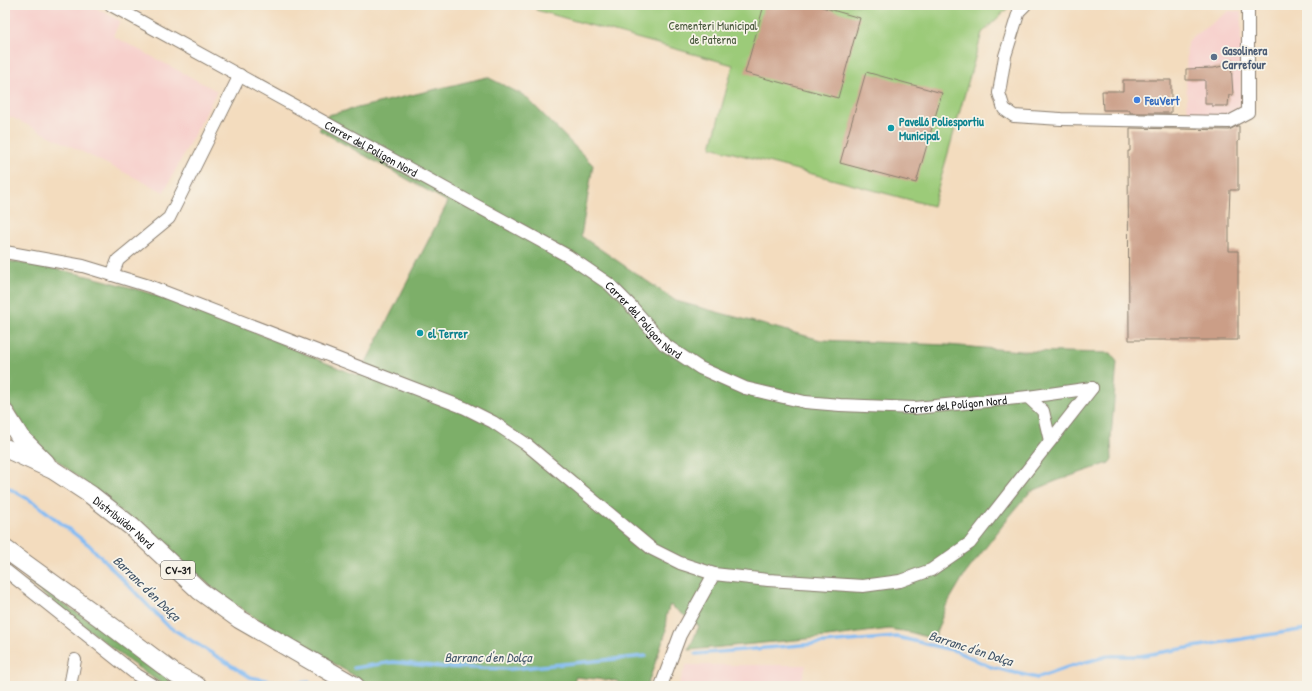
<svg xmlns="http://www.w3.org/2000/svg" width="1312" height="691" font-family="'Patrick Hand',sans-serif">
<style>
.built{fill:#f7d0cc}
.green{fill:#9ccb79;stroke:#5c744a}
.forest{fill:#7daf69;stroke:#4c6642}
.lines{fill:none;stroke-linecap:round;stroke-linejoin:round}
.stream{stroke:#83bcf4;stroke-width:3.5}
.building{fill:#cb9e87}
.minor-casing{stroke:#887c6d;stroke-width:14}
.highway-casing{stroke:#887c6d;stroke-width:20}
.minor{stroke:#fff;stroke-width:12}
.highway{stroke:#fff;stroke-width:18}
.service-dot{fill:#5c6f8a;stroke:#f7f3e8;stroke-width:1.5}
.shop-dot{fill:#3f7fe0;stroke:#f7f3e8;stroke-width:1.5}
.culture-dot{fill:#0f9aa8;stroke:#f7f3e8;stroke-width:1.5}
.labels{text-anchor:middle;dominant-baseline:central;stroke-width:3.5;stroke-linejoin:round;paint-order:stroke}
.shield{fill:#f7f3e8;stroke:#5e5c59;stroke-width:1}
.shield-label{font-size:11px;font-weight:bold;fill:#1c1c1c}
.park-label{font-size:12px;fill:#49593d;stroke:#f7f3e8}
.service-label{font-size:12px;font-weight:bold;fill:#4e5e75;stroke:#f7f3e8;text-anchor:start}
.shop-label{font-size:12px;font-weight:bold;fill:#366cbe;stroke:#f7f3e8;text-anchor:start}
.culture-label{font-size:12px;font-weight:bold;fill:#0d838f;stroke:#f7f3e8;text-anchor:start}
.street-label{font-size:12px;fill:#1c1c1c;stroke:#f7f3e8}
.water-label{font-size:13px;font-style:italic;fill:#405468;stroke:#f7f3e8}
</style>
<rect width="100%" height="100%" fill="#f7f3e8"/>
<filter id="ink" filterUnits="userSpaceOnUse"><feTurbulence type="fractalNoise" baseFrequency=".025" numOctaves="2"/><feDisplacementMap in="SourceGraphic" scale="8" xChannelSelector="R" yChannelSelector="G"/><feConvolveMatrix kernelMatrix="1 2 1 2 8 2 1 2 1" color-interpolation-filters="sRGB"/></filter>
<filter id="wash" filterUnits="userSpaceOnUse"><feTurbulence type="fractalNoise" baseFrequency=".012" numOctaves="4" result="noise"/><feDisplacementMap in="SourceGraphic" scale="16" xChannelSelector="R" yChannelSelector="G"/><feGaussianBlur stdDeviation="0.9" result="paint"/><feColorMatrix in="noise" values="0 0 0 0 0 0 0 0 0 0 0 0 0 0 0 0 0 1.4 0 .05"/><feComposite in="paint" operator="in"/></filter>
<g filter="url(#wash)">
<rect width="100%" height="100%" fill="#f3dcbe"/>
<path class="built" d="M 5,5 L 91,5 L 120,21 L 113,36 L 217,91 L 164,192 L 5,114 Z
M 1229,11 L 1241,11 L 1241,104 L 1235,112 L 1225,119 L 1188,119 L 1186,80 L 1187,42 L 1192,37 Z
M 686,665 L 806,665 L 800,686 L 678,686 Z"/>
<path class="green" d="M 537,5 L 1011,5 L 982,33 L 933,206 L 711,147 L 733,65 L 536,10 Z"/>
<path class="forest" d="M 487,77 L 525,96 L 593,165 L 581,236 L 676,301 L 821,340 L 947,345 L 1021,351 L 1111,353 L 1117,362 L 1111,438 L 1112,459 L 1109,463 L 1056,481 L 1030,492 L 1009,517 L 963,577 L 946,606 L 934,639 L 909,632 L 889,629 L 827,637 L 689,650 L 699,626 L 670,605 C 666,614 665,621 666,632 L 647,686 L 620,686 L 617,681 L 575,677 L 574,686 L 372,686 L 252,616 L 219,593 L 36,443 L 19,420 L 5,396 L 5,261 C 72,269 138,288 202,311 C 255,330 306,356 359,376 L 448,202 L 319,130 L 328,115 Z
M 25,580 L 119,639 L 183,686 L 165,686 L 130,662 Z"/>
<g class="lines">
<path class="stream" d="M 5,486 L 35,503 L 89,545 L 168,626 L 250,677 L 287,684 L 309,682
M 696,654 L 897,637 L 956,651 L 991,667 L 1037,678 L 1068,667 L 1108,656 L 1139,656 L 1260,636 L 1307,629
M 354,668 L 393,662 L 442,667 L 510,669 L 646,656"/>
</g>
<g id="blocks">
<path class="building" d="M 764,5 L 815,5 L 860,18 L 838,98 L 745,73 Z
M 1231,64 L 1233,95 L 1229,95 L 1228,106 L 1212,106 L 1212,104 L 1205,104 L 1205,80 L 1186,80 L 1186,69 L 1214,68 Z
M 866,72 L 942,93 L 916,183 L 840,163 Z
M 1123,80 L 1171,80 L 1171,113 L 1130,113 L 1130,110 L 1103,110 L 1102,91 L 1123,91 Z
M 1237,126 L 1239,126 L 1239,141 L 1238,141 L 1238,190 L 1230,190 L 1229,215 L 1229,251 L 1238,251 L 1238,340 L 1129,340 L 1128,151 L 1130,151 L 1130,128 L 1229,130 Z"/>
</g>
</g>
<g filter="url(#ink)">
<use href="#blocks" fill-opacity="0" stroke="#887c6d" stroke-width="1"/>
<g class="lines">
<g class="minor-casing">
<g id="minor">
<path id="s1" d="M 111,5 L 568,256 L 609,284 L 632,307 L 664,344 L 700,368 L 745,388 L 805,402 L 840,405 L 915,408 L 1028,397 L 1092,388"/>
<path d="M 1025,5 L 1019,11 L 1005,56 L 999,93 L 1004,109 L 1014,116 L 1061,119 L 1229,122 L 1248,112 L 1248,5"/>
<path d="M 5,252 L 83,266 L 149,286 L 465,408 L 493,422 L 526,444 L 652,549 L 680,563 L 714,574 L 768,580 L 863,586 L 900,581 L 931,570 L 970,543 L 1092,388"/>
<path d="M 112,275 L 118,260 L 169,218 L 240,75"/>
<path d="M 1028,397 L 1043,411 L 1050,441"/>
<path d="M 5,570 L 137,675 L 155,686"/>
<path d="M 70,686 L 75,660"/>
<path d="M 661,686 L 680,635 L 714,574"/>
</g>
</g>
<g class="highway-casing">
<g id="highway">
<path d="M 5,413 L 20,437 L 46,463"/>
<path id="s2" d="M 5,448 L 53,470 L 91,495 L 132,527 L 200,591 L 239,619 L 355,686"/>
<path d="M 5,549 L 106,622 L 175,674 L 197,686"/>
</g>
</g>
<use href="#minor" class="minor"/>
<use href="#highway" class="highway"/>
</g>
</g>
<circle class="service-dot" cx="1214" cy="57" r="4"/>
<circle class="shop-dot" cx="1137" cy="100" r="4"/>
<g class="culture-dot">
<circle cx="891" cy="128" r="4"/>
<circle cx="420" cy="333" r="4"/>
</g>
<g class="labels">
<rect class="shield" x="161" y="561" width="34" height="18" rx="3"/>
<g class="shield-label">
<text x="178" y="570">CV-31</text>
</g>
<g class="park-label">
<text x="713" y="25">Cementeri Municipal<tspan x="713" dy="14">de Paterna</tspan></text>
</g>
<g class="service-label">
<text x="1222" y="50">Gasolinera<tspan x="1222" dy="14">Carrefour</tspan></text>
</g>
<g class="shop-label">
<text x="1145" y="100">FeuVert</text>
</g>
<g class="culture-label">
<text x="899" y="121">Pavelló Poliesportiu<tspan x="899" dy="14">Municipal</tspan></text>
<text x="428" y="333">el Terrer</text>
</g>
<g class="street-label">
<text stroke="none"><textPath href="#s1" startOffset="297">Carrer del Polígon Nord</textPath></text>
<text stroke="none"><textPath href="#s1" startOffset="621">Carrer del Polígon Nord</textPath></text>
<text stroke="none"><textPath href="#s1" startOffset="957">Carrer del Polígon Nord</textPath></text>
<text stroke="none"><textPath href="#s2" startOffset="141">Distribuïdor Nord</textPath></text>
</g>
<g class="water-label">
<text transform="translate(147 588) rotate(44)">Barranc d'en Dolça</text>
<text transform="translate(971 648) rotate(18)">Barranc d'en Dolça</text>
<text x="488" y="657">Barranc d'en Dolça</text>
</g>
</g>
<rect width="1312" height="691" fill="none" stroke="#f7f3e8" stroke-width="20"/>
</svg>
